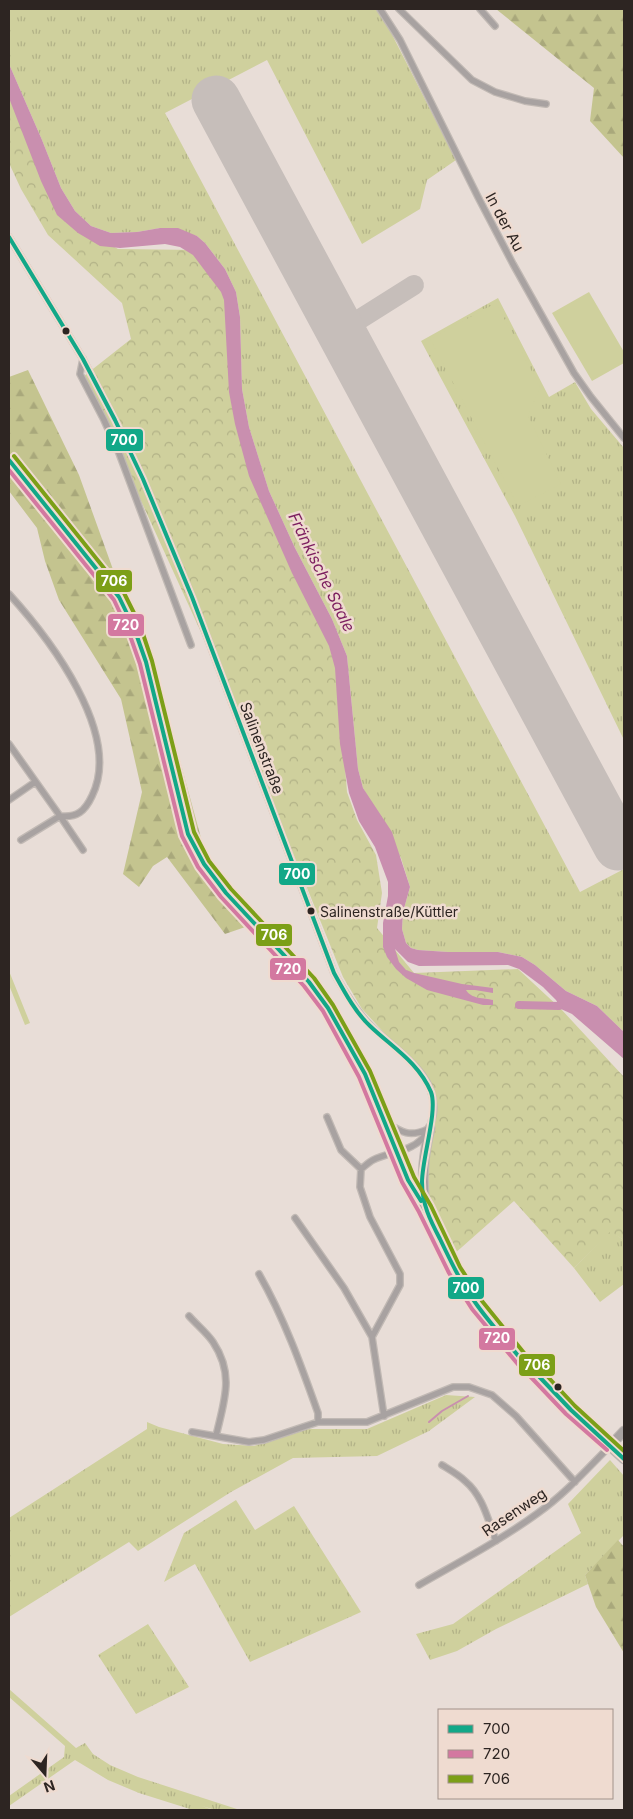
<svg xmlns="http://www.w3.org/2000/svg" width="633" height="1819" font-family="Inter,sans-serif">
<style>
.grass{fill:url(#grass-tufts)}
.forest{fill:url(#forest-firs)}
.park{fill:url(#park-crowns)}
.pitch{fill:#cfd09d}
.water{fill:#c98faf}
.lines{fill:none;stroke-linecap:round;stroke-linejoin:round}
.stream{stroke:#c98faf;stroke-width:2}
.canal{stroke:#c98faf;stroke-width:8}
.taxiway{stroke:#c6beba;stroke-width:20}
.runway{stroke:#c6beba;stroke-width:49}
.street-casing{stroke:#c1b9b4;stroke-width:8}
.secondary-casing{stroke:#c1b9b4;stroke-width:11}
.street{stroke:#a8a2a1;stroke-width:5.5}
.secondary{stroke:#a8a2a0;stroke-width:9}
.bus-1-casing{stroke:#efdbd0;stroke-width:8}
.bus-2-casing{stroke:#efdbd0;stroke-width:8}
.bus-3-casing{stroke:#efdbd0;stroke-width:8}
.bus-1{stroke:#12a888;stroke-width:4}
.bus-2{stroke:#d378a0;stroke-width:4}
.bus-3{stroke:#7c9f17;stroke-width:4}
.bus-dot{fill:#2d2522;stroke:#efdbd0;stroke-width:2}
.labels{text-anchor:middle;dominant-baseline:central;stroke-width:5;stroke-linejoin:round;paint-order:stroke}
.bus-label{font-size:14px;fill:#2d2522;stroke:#efdbd0;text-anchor:start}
.street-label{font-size:15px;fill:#2d2522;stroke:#efdbd0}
.water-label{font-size:16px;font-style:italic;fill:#7c1d5f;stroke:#efdbd0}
.line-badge{stroke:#efdbd0;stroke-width:2}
.badge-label{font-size:14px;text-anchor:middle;font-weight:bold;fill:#fff}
</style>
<defs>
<pattern id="grass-tufts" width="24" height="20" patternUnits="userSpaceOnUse" patternTransform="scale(1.25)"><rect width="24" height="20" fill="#cfd09d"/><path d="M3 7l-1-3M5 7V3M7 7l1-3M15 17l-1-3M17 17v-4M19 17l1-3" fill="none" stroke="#b2b287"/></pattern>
<pattern id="forest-firs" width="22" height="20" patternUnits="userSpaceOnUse" patternTransform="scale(1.25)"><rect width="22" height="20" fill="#c4c48f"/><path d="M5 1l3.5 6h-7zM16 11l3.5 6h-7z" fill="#a9a87b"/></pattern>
<pattern id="park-crowns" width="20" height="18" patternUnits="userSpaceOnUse" patternTransform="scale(1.25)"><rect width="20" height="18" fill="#cfd09d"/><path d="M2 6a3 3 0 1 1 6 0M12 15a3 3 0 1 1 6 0" fill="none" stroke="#b2b287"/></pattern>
</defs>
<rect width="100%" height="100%" fill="#e8ddd7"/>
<path class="grass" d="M 9,9 L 379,9 L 456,160 L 427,180 L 420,209 L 362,244 L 267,60 L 165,113 L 580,892 L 624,869 L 624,1032 L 597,1006 L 566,991 L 535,965 L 522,957 L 498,952 L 448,952 L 418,950 L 411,948 L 406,943 L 402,929 L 403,912 L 410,887 L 401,858 L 363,788 L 358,769 L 347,656 L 332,619 L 295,548 L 269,491 L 249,427 L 242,389 L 240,317 L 236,292 L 225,269 L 205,243 L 197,236 L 160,228 L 137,232 L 111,233 L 91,226 L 75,211 L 61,188 L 42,140 L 9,64 Z
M 498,298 L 549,397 L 575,382 L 591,409 L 624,448 L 624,740 L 515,516 L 421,341 Z
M 610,1231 L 624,1240 L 624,1284 L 600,1302 L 574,1268 Z
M 446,1395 L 475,1397 L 429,1431 L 377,1456 L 293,1458 L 231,1492 L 138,1551 L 129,1542 L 9,1617 L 9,1518 L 147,1429 L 147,1422 L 159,1427 L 223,1444 L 254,1446 L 305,1429 L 367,1429 Z
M 610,1460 L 624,1476 L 624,1535 L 585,1575 L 588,1584 L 496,1629 L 457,1651 L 430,1660 L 416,1634 L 453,1624 L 581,1533 L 568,1504 Z
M 236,1500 L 255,1530 L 294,1506 L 361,1612 L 250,1662 L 195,1564 L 164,1582 L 184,1533 Z
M 148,1624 L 189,1687 L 136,1714 L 98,1655 Z
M 9,1689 L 76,1748 L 85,1743 L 93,1754 L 110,1765 L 138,1777 L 240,1810 L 215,1810 L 202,1806 L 213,1810 L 193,1810 L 139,1793 L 108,1780 L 75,1760 L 9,1806 L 9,1796 L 64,1757 L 65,1746 L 9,1697 Z"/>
<path class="forest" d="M 496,9 L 624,9 L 624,158 L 590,121 L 594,88 Z
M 28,370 L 79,475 L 124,600 L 154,665 L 207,860 L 254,924 L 225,934 L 167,857 L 153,866 L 139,887 L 123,874 L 142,792 L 121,699 L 59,600 L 45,561 L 37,528 L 9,491 L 9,377 Z
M 618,1540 L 624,1547 L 624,1653 L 596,1607 L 585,1575 Z"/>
<path class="park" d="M 9,84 L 70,221 L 118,249 L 197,250 L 224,288 L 240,428 L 336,650 L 347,792 L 357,820 L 376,855 L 382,893 L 377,928 L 414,973 L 518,969 L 561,1009 L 624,1077 L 624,1240 L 610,1232 L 574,1268 L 514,1201 L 453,1255 L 423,1190 L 434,1103 L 415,1066 L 362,1009 L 343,977 L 226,687 L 84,376 L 131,339 L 122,303 L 48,235 L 21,189 L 9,163 Z"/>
<path class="pitch" d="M 589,292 L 624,352 L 624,363 L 592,381 L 552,313 Z
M 496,303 L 540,387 L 528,416 L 561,484 L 518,506 L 430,339 Z
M 9,971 L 30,1023 L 25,1025 L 9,985 Z"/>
<path class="water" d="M 9,64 L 42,140 L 61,188 L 75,211 L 91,226 L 111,233 L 137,232 L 160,228 L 178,228 L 197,236 L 205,243 L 225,269 L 236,292 L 240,317 L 242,389 L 249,427 L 269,491 L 295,548 L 332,619 L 347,656 L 358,769 L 363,788 L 392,832 L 410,887 L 403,912 L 402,929 L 406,943 L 411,948 L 418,950 L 448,952 L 498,952 L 522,957 L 535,965 L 566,991 L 597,1006 L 624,1032 L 624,1059 L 572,1014 L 561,1009 L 556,1000 L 543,987 L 519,969 L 508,965 L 419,966 L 408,962 L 395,949 L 399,962 L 406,970 L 414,973 L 462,984 L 493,988 L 493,993 L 475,990 L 466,990 C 471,999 484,998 493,1000 L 493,1005 L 483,1005 L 427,990 L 406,978 L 396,969 L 387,957 L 383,947 L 383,923 L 388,896 L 388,882 L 375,847 L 359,821 L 349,793 L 340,744 L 335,668 L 329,646 L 292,573 L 249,476 L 235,424 L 229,392 L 224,300 L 221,292 L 193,255 L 180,247 L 165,244 L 120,248 L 100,246 L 78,233 L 57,215 L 41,181 L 9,98 Z"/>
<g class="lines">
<path class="stream" d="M 429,1422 L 442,1411 L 468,1396"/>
<path class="canal" d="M 519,1005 L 559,1006"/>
<path class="taxiway" d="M 341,331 L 414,285"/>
<path class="runway" d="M 216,100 L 618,846"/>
<g class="street-casing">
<path id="street" d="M 380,9 L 400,40 L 478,197 L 513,264 L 574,373 L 591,397 L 624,438
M 399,9 L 472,80 L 495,92 L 525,101 L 546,104
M 480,9 L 495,26
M 9,237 L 83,359 L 115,420 L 143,479 L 192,597 L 334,973 C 344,991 354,1008 368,1023 C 392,1049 440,1073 433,1115 C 431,1124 429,1132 422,1139 C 409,1152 389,1152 373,1160 C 369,1162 365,1166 361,1169 L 360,1187 L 370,1217 L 400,1274 L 400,1285 L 372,1337
M 83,359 L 80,374 L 104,420 L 119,453 L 191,645
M 9,594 C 49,638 123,734 92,796 C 85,811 77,818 60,816
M 9,744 L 60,816 L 21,840
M 9,800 L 35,782
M 60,816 L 83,850
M 327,1117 L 341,1150 L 361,1169
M 384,1121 C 401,1132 409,1138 428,1129
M 295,1218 L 344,1288 L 372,1337 L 384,1416
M 259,1274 C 284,1318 301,1365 318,1413 L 318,1422
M 189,1316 C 197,1325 207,1333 213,1342 C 235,1375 224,1401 216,1436
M 192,1432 L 249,1442 L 264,1440 L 318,1422 L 367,1422 L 453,1387 L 469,1387 L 492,1395 L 516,1416 L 575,1482
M 442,1465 C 450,1470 459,1475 465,1481 C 483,1496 488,1520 496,1541
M 419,1585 C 459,1562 501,1540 538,1513 C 565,1494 587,1469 611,1445"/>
</g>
<g class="secondary-casing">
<path id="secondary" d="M 9,460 L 119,597 L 134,628 L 146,662 L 188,834 L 204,864 L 226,893 L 309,982 L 328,1008 L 365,1074 L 408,1180 L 425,1209 L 455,1270 L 477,1305 L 525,1364 L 530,1367 L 571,1410 L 624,1459
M 425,1203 C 421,1177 424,1154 430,1128
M 611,1445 L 624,1431"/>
</g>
<use href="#street" class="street"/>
<use href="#secondary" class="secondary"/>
<g class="bus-1-casing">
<path id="bus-1" d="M 9,237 L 83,359 L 115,420 L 143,479 L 192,597 L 334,973 C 344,991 355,1012 370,1026 C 393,1048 418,1062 431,1092 C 438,1111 422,1158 422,1182 C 422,1204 430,1220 440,1239 C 451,1262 462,1285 477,1305 C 492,1326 509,1344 525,1364 L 530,1367 L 571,1410 L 624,1459
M 9,460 L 119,597 L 134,628 L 146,662 L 188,834 L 204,864 L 226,893 L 309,982 L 328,1008 L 365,1074 L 408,1180 L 421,1201"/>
</g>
<g class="bus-2-casing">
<path id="bus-2" d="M 9,470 L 114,600 L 128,630 L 140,664 L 182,836 L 198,867 L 221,897 L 304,986 L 323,1011 L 359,1077 L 402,1182 L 419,1212 L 449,1273 L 472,1309 L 521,1368 L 526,1372 L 566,1414 L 607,1450"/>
</g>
<g class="bus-3-casing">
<path id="bus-3" d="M 14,456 L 124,593 L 140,625 L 152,661 L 194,832 L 209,861 L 231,889 L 314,978 L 333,1005 L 370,1071 L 414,1177 L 431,1206 L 460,1267 L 482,1301 L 529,1359 L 535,1363 L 575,1406 L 624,1451"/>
</g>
<use href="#bus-1" class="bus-1"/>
<use href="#bus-2" class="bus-2"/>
<use href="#bus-3" class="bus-3"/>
</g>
<g class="bus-dot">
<circle cx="66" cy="331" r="4.5"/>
<circle cx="311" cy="911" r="4.5"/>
<circle cx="558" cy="1387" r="4.5"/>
</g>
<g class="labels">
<g class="bus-label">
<text x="320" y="911">Salinenstraße/Küttler</text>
</g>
<g class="street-label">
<text transform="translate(505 222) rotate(62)">In der Au</text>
<text transform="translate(262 748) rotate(69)">Salinenstraße</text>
<text transform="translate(514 1512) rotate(-34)">Rasenweg</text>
</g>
<g class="water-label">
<text transform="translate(322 572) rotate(64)">Fränkische Saale</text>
</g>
</g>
<g class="line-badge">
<rect x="105" y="428" width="39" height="24" rx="5" fill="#12a888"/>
<rect x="95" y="569" width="38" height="24" rx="5" fill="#7c9f17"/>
<rect x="107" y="613" width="38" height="24" rx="5" fill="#d378a0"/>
<rect x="278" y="862" width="38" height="24" rx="5" fill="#12a888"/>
<rect x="255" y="923" width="38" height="24" rx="5" fill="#7c9f17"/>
<rect x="269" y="957" width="38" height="24" rx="5" fill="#d378a0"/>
<rect x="447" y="1276" width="38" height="24" rx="5" fill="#12a888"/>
<rect x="478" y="1327" width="38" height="24" rx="5" fill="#d378a0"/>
<rect x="518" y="1353" width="38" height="24" rx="5" fill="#7c9f17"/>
</g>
<g class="badge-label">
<text x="124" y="445">700</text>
<text x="114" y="586">706</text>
<text x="126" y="630">720</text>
<text x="297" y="879">700</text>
<text x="274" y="940">706</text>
<text x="288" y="974">720</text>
<text x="466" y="1293">700</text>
<text x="497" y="1343">720</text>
<text x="537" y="1370">706</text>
</g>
<rect width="633" height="1819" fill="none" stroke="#2d2522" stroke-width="20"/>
<rect x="438" y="1709" width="175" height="90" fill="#efdbd0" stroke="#a1928a"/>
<rect x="448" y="1725" width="25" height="8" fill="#12a888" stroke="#a1928a"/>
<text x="483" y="1734" font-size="15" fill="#2d2522">700</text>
<rect x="448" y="1750" width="25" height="8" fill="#d378a0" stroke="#a1928a"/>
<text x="483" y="1759" font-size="15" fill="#2d2522">720</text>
<rect x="448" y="1775" width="25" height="8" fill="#7c9f17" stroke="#a1928a"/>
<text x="483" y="1784" font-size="15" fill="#2d2522">706</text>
<g transform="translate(45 1774) rotate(161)" stroke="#efdbd0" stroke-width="4" paint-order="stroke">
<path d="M0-4L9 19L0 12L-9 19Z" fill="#2d2522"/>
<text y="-8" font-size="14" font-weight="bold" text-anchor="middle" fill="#2d2522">N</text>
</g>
</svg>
